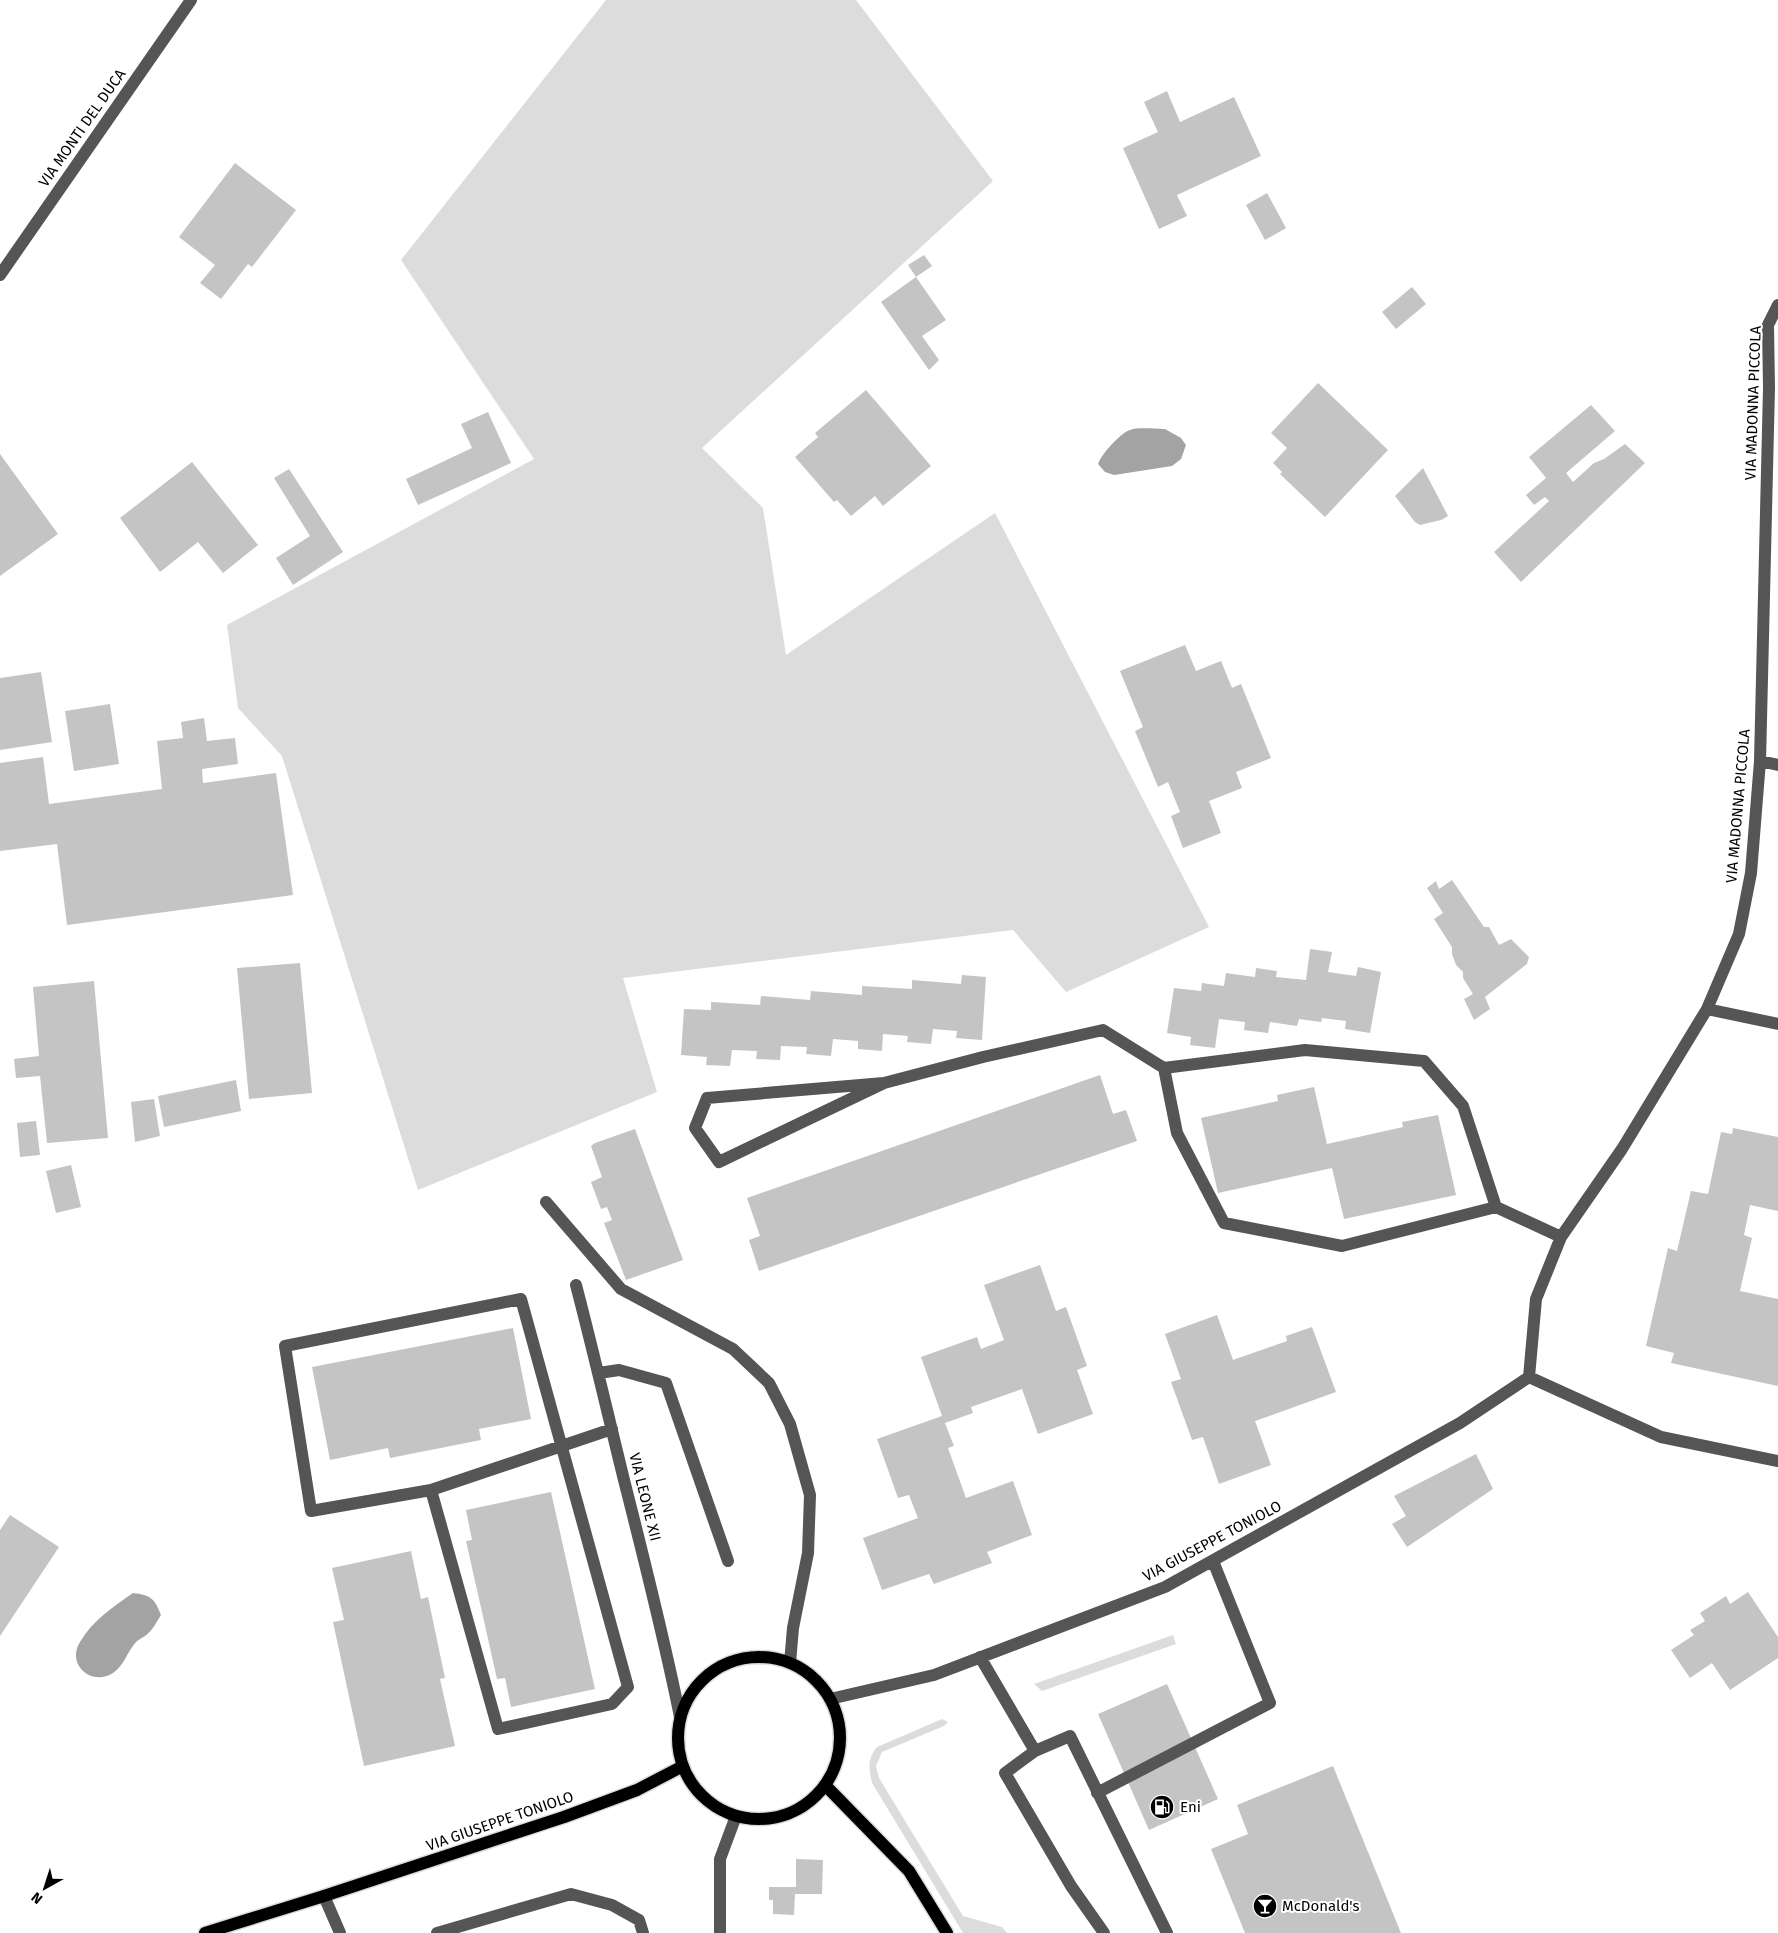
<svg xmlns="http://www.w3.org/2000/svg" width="1778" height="1933" font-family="'Fira Sans',sans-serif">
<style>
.green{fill:#dcdcdc}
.water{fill:#a3a3a3}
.building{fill:#c4c4c4}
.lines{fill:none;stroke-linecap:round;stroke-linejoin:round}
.major-casing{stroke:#dbdbdb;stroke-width:15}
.minor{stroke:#555;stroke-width:12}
.major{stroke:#000;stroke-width:12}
.labels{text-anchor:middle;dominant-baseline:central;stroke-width:4;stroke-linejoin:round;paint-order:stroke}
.street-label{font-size:15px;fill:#000;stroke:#fff}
.poi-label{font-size:15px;fill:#000;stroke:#fff;text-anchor:start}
</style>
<rect width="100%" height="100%" fill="#fff"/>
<path class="green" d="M 606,0 L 856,0 L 993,181 L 702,448 L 763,508 L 786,655 L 995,513 L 1209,927 L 1066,992 L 1013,930 L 623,978 L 657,1092 L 418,1190 L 282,756 L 238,708 L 227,625 L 534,459 L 401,260 Z
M 1173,1635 L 1176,1644 L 1042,1691 L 1034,1684 Z
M 942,1719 L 948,1722 L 944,1726 L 882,1752 L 876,1766 L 879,1778 L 963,1916 L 1002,1927 L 1007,1933 L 963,1933 L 872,1783 C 869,1769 867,1759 877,1747 Z"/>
<path class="water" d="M 1165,429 L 1181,438 L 1186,445 L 1181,459 L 1172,466 L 1114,475 L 1105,472 L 1098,464 C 1101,455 1120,433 1130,430 C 1138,427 1156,429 1165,429 Z
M 133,1593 C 151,1595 155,1599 161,1615 C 156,1623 153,1630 145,1636 C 142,1638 138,1640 136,1642 C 127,1652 124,1666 113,1673 C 91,1687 66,1664 80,1642 C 92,1621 114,1606 133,1593 Z"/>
<path class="building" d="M 1167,91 L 1180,122 L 1234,97 L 1261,156 L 1177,195 L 1187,216 L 1159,229 L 1123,148 L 1158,132 L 1144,102 Z
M 235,163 L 296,210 L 252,267 L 248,264 L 221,299 L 200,283 L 215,265 L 179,237 Z
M 1267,193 L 1286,228 L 1265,240 L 1246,205 Z
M 924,255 L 932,266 L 916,277 L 908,265 Z
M 916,277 L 946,320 L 922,336 L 939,360 L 929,370 L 881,302 Z
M 1412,287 L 1426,304 L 1396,329 L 1382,312 Z
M 1318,383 L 1388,450 L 1325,517 L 1280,474 L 1282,472 L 1273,463 L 1287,448 L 1271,433 Z
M 866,390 L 931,466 L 883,506 L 875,496 L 851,516 L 837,500 L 834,502 L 795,457 L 818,437 L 815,433 Z
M 1591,405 L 1615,431 L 1566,473 L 1573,482 L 1594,463 L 1604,459 L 1625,444 L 1645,463 L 1521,582 L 1494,552 L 1549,501 L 1545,497 L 1534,505 L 1526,495 L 1546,478 L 1529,457 Z
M 488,412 L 511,463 L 418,505 L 406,479 L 472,448 L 461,424 Z
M 0,454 L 58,534 L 0,576 Z
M 192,462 L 258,545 L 223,573 L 198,542 L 160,572 L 120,518 Z
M 1423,468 L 1448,516 L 1441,520 L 1420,525 L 1415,522 L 1395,496 Z
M 289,469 L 343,552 L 293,585 L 276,558 L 310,536 L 274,478 Z
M 1185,645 L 1196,671 L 1221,661 L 1232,688 L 1241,684 L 1271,758 L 1236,772 L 1242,788 L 1209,801 L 1221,833 L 1183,848 L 1171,816 L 1180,812 L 1168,782 L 1158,787 L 1135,731 L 1143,727 L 1120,671 Z
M 41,672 L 52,742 L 0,750 L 0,678 Z
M 110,704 L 119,764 L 74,771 L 65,711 Z
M 204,718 L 207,741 L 235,738 L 238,764 L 202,769 L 203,783 L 276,773 L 293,895 L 67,925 L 57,844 L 0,851 L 0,763 L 43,757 L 49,804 L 162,789 L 157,741 L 183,738 L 181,722 Z
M 1452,880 L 1484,927 L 1489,927 L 1499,945 L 1511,939 L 1529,957 L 1527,964 L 1485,997 L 1490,1009 L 1474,1020 L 1464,999 L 1473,994 L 1463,978 L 1463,972 L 1456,965 L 1452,954 L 1452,947 L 1434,919 L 1443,913 L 1427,888 L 1436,881 L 1439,889 Z
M 1310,949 L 1332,952 L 1328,972 L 1356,976 L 1358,967 L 1381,972 L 1370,1033 L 1345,1029 L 1346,1021 L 1322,1018 L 1321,1022 L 1299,1019 L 1297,1026 L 1270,1022 L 1268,1033 L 1244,1030 L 1245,1022 L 1219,1019 L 1215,1048 L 1190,1045 L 1191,1037 L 1167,1033 L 1174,988 L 1201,991 L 1202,983 L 1224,986 L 1226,973 L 1255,977 L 1256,968 L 1277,971 L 1276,977 L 1306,980 Z
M 300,963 L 312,1093 L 249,1099 L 237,968 Z
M 962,975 L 986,977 L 982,1040 L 956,1038 L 957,1031 L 933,1029 L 931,1044 L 907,1042 L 908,1036 L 883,1034 L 882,1051 L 858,1049 L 858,1041 L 833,1039 L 831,1056 L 806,1054 L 807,1047 L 781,1046 L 780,1060 L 756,1059 L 757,1051 L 732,1050 L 730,1066 L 706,1065 L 707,1057 L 681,1055 L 684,1009 L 711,1010 L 711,1002 L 760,1005 L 761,996 L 810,1000 L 811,991 L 862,995 L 862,986 L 912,989 L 912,980 L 961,984 Z
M 94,981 L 108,1138 L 47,1143 L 40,1076 L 16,1078 L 14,1059 L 39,1056 L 33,987 Z
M 1100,1075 L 1113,1114 L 1126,1110 L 1137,1141 L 759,1271 L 749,1240 L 760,1236 L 747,1198 Z
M 236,1080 L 241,1111 L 164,1127 L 158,1096 Z
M 1314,1087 L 1327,1144 L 1403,1127 L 1402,1122 L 1438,1115 L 1456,1195 L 1344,1219 L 1332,1168 L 1218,1193 L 1201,1118 L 1278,1101 L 1277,1095 Z
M 154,1099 L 160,1136 L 135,1142 L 131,1102 Z
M 36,1121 L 40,1155 L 20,1157 L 17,1123 Z
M 1733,1128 L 1778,1137 L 1778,1211 L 1750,1205 L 1744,1235 L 1752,1238 L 1740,1291 L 1778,1299 L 1778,1386 L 1671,1363 L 1674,1353 L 1646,1346 L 1668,1248 L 1677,1251 L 1691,1191 L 1708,1194 L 1721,1132 L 1732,1134 Z
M 635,1129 L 683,1260 L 626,1280 L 604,1223 L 612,1220 L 607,1207 L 601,1209 L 591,1182 L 602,1177 L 591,1146 L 595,1143 Z
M 71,1165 L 81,1207 L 56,1213 L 46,1171 Z
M 1040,1265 L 1056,1311 L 1066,1307 L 1087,1366 L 1077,1370 L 1093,1414 L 1038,1434 L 1022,1389 L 971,1407 L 973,1413 L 945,1423 L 954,1446 L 948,1448 L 966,1498 L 1013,1481 L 1032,1535 L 987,1552 L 992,1563 L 934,1584 L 929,1574 L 882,1590 L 863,1538 L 918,1518 L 909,1495 L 898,1498 L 877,1439 L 942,1416 L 921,1357 L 977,1337 L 981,1349 L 1004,1340 L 984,1285 Z
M 1217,1315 L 1233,1360 L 1287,1341 L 1286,1336 L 1312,1327 L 1336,1392 L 1255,1421 L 1271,1465 L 1219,1484 L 1203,1437 L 1192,1440 L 1171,1382 L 1181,1379 L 1165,1334 Z
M 513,1328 L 531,1419 L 479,1429 L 481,1440 L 390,1458 L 388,1448 L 330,1460 L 312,1367 Z
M 1476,1454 L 1493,1489 L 1407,1547 L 1392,1524 L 1406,1516 L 1394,1496 Z
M 551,1492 L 595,1689 L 511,1707 L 505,1678 L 497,1679 L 466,1541 L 472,1540 L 466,1510 Z
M 10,1515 L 59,1547 L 0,1636 L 0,1530 Z
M 411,1551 L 421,1599 L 428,1597 L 445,1678 L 440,1679 L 455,1746 L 364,1766 L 333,1622 L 344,1620 L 332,1568 Z
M 1748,1592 L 1778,1637 L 1778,1658 L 1730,1690 L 1712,1663 L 1690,1678 L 1671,1650 L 1694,1635 L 1690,1630 L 1705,1621 L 1700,1613 L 1726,1596 L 1730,1604 Z
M 1167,1684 L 1218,1799 L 1149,1830 L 1098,1714 Z
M 1333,1766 L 1401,1933 L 1245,1933 L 1211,1849 L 1248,1834 L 1237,1805 Z
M 796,1859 L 823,1860 L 822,1894 L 795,1894 L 794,1915 L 773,1914 L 773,1900 L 769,1900 L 769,1887 L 796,1887 Z"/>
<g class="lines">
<g class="major-casing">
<path id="major" d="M678 1738a81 81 0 1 1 162 0a81 81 0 1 1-162 0Z
M 825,1785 L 909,1871 L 947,1933
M 205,1933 L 324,1896 L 564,1817 L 637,1790 L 683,1766"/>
</g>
<path class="minor" d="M 0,275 L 191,0
M 1760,761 L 1778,765
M 1707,1009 L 1778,1024
M 884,1083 L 719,1162 L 695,1128 L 707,1098 L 884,1083 L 983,1057 L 1103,1030 L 1164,1068
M 546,1202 L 621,1289 L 733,1349 L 769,1383 L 790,1424 L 810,1495 L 808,1553 L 793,1628 L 790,1663
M 1496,1207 L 1342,1246 L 1224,1223 L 1177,1133 L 1164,1068 L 1305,1050 L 1424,1061 L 1463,1106 L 1496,1207 L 1561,1237
M 576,1285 C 593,1350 608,1415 624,1480 C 644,1559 664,1637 680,1717
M 599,1373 L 619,1370 L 666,1383 L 728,1561
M 1529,1377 L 1536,1299 L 1561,1237 L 1622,1149 L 1707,1009 L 1739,934 L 1751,873 L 1760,761 L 1769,388 L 1768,325 L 1778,305
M 1529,1377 L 1661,1437 L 1778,1461
M 431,1490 L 311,1511 L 285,1346 L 521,1299 L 628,1687 L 612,1704 L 498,1729 L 431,1490 L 612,1429
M 980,1657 L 1035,1751
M 830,1699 L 934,1675 L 1165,1587 L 1460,1423 L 1529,1377
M 1097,1793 L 1270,1703 L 1213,1561
M 324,1896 L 340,1933
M 437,1933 L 571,1894 L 612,1905 L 639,1920 L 643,1933
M 720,1933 L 720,1859 L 736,1816
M 1104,1933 L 1071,1886 L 1005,1773 L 1035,1751 L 1070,1736 L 1167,1933"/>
<use href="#major" class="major"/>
</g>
<defs>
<g id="fuel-disc" transform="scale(1.25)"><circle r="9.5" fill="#000" stroke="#fff"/><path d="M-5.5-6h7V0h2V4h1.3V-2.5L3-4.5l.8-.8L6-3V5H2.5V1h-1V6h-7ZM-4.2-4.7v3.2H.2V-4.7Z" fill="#fff"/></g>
<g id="bar-disc" transform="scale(1.25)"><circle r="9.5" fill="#000" stroke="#fff"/><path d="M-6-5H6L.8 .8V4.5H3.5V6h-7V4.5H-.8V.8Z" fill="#fff"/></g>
</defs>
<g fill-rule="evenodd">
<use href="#fuel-disc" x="1162" y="1807"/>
<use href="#bar-disc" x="1265" y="1906"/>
</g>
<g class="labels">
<g class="street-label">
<text transform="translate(82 128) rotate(-55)">VIA MONTI DEL DUCA</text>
<text transform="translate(1753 403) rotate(-88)">VIA MADONNA PICCOLA</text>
<text transform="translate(1738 806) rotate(-85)">VIA MADONNA PICCOLA</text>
<text transform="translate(645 1497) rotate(76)">VIA LEONE XII</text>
<text transform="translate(1212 1541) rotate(-28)">VIA GIUSEPPE TONIOLO</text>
<text transform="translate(500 1821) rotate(-19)">VIA GIUSEPPE TONIOLO</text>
</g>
<g class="poi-label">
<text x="1180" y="1807">Eni</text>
<text x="1282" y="1906">McDonald's</text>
</g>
</g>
<g transform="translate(45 1888) rotate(219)" stroke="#ffffff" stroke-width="4" paint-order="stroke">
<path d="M0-4L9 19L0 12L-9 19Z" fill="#000000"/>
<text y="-8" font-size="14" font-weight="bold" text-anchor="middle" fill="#000000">N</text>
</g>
</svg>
